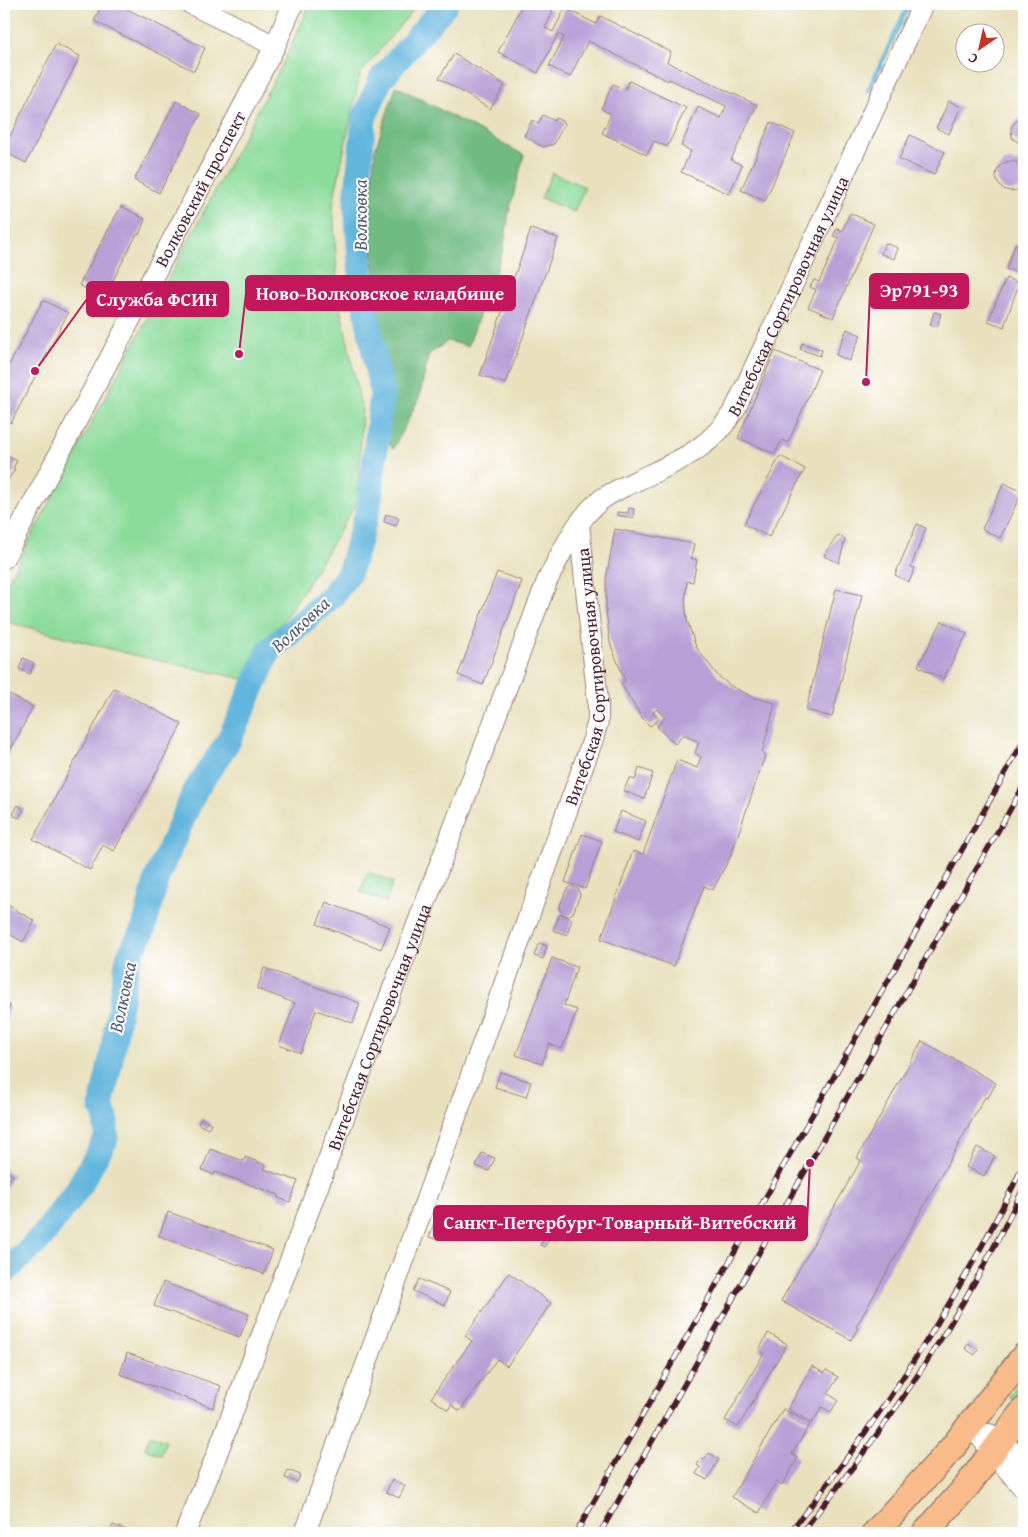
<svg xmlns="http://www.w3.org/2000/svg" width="1028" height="1537" font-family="'Gentium Book Plus',serif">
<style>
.green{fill:#8bdb9a;stroke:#6a7d62}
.forest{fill:#70bb82;stroke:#5d6d56}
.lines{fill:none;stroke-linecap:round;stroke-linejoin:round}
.stream{stroke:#62b5dd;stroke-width:4.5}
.river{stroke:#62b5dd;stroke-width:25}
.building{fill:#b7a0d6}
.minor-casing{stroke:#9a8074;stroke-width:22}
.major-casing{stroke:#9a8074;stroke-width:28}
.minor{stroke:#fff;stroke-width:20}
.major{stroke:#fabb8b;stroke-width:25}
.rail-casing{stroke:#4a1f2b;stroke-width:5.5}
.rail{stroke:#fff;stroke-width:4;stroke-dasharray:11;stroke-linecap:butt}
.labels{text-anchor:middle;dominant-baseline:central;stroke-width:4;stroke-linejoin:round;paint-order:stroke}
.street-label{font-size:18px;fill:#4a1f2b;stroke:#fff}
.water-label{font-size:19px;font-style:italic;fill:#545b72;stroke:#fff}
.leader{fill:none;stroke:#c2185b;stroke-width:2}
.callout-dot{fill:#c2185b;stroke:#fff;stroke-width:2}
.callout{fill:#c2185b;stroke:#c2185b;stroke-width:2}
.callout-label{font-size:19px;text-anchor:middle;font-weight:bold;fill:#fff}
</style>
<rect width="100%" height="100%" fill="#fff"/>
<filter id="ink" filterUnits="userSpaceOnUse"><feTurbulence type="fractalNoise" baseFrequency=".02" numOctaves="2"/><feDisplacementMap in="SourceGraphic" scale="10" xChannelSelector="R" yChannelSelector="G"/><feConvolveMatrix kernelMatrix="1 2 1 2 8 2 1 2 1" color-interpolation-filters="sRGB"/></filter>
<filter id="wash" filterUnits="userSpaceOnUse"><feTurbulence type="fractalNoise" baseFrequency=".0096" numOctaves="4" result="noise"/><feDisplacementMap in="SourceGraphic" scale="20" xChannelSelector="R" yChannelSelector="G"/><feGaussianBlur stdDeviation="1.12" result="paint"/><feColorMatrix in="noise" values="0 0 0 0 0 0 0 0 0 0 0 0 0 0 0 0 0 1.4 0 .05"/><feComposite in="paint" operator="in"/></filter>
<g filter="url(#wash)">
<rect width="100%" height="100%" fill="#e9e1bd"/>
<path class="green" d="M 310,4 L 418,4 L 360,74 L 333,203 L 338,297 L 362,410 L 358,501 L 298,599 L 243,679 L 129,654 L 4,621 L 4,588 L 285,59 Z
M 552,173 L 585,187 L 574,212 L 541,198 Z
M 368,872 L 393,882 L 386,902 L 360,892 Z
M 1024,1376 L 1024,1391 L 1016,1401 L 1009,1396 Z
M 150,1435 L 166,1441 L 161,1455 L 145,1449 Z"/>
<path class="forest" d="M 396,86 L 524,155 L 509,212 L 503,251 L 468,346 L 448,341 L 429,354 L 419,398 L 393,449 L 377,423 L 378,305 L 369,218 L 375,150 Z"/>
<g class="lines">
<path class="stream" d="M 868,91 L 909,4"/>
<path class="river" d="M 4,1273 L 41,1238 L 77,1190 L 106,1139 L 106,1118 L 101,1106 L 111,1059 L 128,958 L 144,928 L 157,877 L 196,789 L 228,742 L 269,651 L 332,596 L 349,573 L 369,507 L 382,394 L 362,289 L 356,203 L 364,118 L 381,79 L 446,4"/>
</g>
<g id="blocks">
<path class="building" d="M 102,4 L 117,4 L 205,48 L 194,71 L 94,21 Z
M 523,4 L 538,4 L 553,11 L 545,28 L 553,32 L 565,8 L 596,24 L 600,16 L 671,52 L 667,62 L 757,105 L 731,160 L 742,165 L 729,194 L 681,172 L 691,151 L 681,146 L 698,107 L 721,118 L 726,106 L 669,79 L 668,81 L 588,41 L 570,77 L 549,66 L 564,37 L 558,34 L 538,73 L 525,66 L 498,52 Z
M 56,44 L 80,56 L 26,163 L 4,152 L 4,148 Z
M 454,54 L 505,85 L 490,109 L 439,78 Z
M 629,81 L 686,108 L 667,147 L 654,141 L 647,155 L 602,133 L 611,114 L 601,109 L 613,84 L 625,90 Z
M 176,101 L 201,114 L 159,193 L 134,180 Z
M 949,101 L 961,107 L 949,134 L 936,128 Z
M 543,115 L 554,121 L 556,118 L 565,123 L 554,144 L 543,147 L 524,136 L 532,120 L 538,124 Z
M 1024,118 L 1024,144 L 1021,144 L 1012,138 L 1011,128 L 1017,120 Z
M 771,122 L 795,133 L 765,201 L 741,190 Z
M 910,135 L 945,152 L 934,175 L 899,159 Z
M996 176a15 15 0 1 1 30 0a15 15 0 1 1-30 0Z
M 121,206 L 145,219 L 139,235 L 137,234 L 112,282 L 114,283 L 110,291 L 108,290 L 103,298 L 79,285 Z
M 850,213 L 874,224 L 833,318 L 808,307 L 816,290 L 810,287 L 814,280 L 819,282 L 839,238 L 833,236 L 837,228 L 842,231 Z
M 531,229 L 558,238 L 506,384 L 480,375 Z
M 885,243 L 898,248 L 894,259 L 881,254 Z
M 1015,244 L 1024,247 L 1022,274 L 1006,269 Z
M 1006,278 L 1019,283 L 1004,327 L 988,321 Z
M 43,300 L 68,313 L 11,423 L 4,420 L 4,375 Z
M 934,312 L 941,314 L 937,327 L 930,325 Z
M 847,329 L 861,335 L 849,361 L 836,355 Z
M 802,343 L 822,350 L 820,356 L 800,349 Z
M 775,351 L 820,370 L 788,443 L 782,440 L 775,454 L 738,438 Z
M 4,454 L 17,461 L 13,468 L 15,469 L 4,487 Z
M 780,456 L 805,469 L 769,537 L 744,524 Z
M 1004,483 L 1022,492 L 1000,538 L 982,529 Z
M 629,508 L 634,509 L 633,518 L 617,515 L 617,512 L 628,513 Z
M 386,514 L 399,518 L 396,526 L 384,522 Z
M 917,524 L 926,528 L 916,553 L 911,567 L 915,568 L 909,582 L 895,575 Z
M 615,529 L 694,544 L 691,558 L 697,560 L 693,582 L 687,581 L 685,600 L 687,620 L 696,647 L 718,676 L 731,686 L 752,697 L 775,703 L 762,753 L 765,756 L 731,855 L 713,890 L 704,886 L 674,966 L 601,939 L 633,851 L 643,854 L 677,760 L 697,768 L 701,757 L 695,753 L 699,742 L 683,735 L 675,744 L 657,727 L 665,718 L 657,709 L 653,712 L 659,719 L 650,726 L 642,718 L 621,684 L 625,681 L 610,643 L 606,610 L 606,579 Z
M 838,535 L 845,539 L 839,563 L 824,556 Z
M 497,572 L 522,581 L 483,685 L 458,675 Z
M 836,589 L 862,595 L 832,717 L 806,710 Z
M 942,621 L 967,634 L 943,679 L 918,666 Z
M 23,658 L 34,663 L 30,674 L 19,669 Z
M 114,688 L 182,724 L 114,851 L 103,845 L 90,870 L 33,839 Z
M 7,693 L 33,707 L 4,762 L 4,700 Z
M 639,768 L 653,773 L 644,799 L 624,791 L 629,778 L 635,780 Z
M 18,805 L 24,809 L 19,818 L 13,815 Z
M 621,811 L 646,821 L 638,842 L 613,832 Z
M 582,834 L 602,841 L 585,889 L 565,882 Z
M 571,886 L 578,889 L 580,895 L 573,913 L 568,916 L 562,914 L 559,908 L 566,890 Z
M 326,902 L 390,927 L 381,949 L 317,924 Z
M 4,903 L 35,921 L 23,942 L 4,931 Z
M 560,914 L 572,919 L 567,935 L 553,930 Z
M 539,943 L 547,946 L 543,959 L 534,956 Z
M 552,958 L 577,967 L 564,1005 L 577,1010 L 562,1049 L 549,1044 L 542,1064 L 516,1055 Z
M 264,968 L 360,1003 L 353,1023 L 316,1010 L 301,1053 L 279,1045 L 295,1003 L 257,989 Z
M 4,1004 L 10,1005 L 5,1029 L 4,1029 Z
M 922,1041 L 996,1083 L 988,1098 L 985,1097 L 856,1327 L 858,1328 L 851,1340 L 781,1301 L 861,1160 L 857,1158 Z
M 500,1072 L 531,1082 L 526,1097 L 495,1087 Z
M 201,1118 L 211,1123 L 208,1129 L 198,1124 Z
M 977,1147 L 995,1156 L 984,1176 L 966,1167 Z
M 210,1149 L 244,1161 L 245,1157 L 266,1165 L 264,1169 L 298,1181 L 290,1202 L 278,1198 L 279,1195 L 215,1172 L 214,1175 L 202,1170 Z
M 482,1153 L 495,1158 L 489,1171 L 476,1166 Z
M 4,1169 L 13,1175 L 4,1189 Z
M 439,1209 L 448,1212 L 439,1240 L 429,1237 Z
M 168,1212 L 273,1250 L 264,1274 L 159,1236 Z
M 548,1232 L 552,1235 L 544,1247 L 540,1245 Z
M 509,1273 L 551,1303 L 507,1366 L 497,1359 L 460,1411 L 451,1405 L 448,1410 L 431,1398 L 472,1341 L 465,1336 Z
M 419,1279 L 450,1292 L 445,1305 L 413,1291 Z
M 163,1282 L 249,1314 L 240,1337 L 154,1306 Z
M 768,1333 L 787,1344 L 738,1427 L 725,1420 L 764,1353 L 759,1350 Z
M 968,1343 L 978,1349 L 975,1355 L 965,1349 Z
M 127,1353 L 221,1386 L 213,1408 L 120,1374 Z
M 812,1366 L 824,1373 L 826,1370 L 838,1377 L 828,1394 L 838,1400 L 831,1412 L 822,1407 L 812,1423 L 788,1409 Z
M 783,1409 L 810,1424 L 792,1454 L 798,1458 L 782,1485 L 776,1482 L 759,1513 L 732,1497 Z
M 709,1453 L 719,1459 L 707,1480 L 696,1474 L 700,1467 L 697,1465 L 701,1458 L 704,1460 Z
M 288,1470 L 300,1475 L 297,1482 L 285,1478 Z
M 392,1480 L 405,1486 L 399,1498 L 386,1492 Z
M 113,1525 L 135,1533 L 110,1533 Z"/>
</g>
</g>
<g filter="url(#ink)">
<use href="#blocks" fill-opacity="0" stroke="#9a8074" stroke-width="1"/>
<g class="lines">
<g class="minor-casing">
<g id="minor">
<path d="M 191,4 L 275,46"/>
<path id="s1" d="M 4,558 L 275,46 L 293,4"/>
<path d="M 971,1426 L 1024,1489"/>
<path d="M 989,1434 L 1002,1440 L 1024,1466"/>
<path id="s2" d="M 185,1533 L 215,1459 L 547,581 C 562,552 576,519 602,499 C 612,492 625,486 636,481 C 678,461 712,449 736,407 L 923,4"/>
<path id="s3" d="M 305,1533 L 593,739 L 598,721 L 598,702 L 579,524"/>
</g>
</g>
<g class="major-casing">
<path id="major" d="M 875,1533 L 952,1448 L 1024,1356
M 925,1533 L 967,1486 L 1024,1410"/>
</g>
<use href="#minor" class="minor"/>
<use href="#major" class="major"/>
<g class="rail-casing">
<path id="rail" d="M 576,1533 L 1024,740
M 600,1533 L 1024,785
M 789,1533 C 882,1418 960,1297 1024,1164
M 801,1533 C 888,1427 965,1312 1024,1187"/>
</g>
<use href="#rail" class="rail"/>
</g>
</g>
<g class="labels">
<g class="street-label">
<text stroke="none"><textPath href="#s1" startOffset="418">Волковский проспект</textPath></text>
<text stroke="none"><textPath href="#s2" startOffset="1406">Витебская Сортировочная улица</textPath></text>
<text stroke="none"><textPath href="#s3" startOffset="906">Витебская Сортировочная улица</textPath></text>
<text stroke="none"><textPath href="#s2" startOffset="542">Витебская Сортировочная улица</textPath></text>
</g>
<g class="water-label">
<text transform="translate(360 215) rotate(-90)">Волковка</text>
<text transform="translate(300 624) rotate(-43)">Волковка</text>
<text transform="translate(122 997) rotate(-78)">Волковка</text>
</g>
</g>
<path class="leader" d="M866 382L870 291M239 354L246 293M35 371L87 299M810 1163L807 1223"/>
<g class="callout-dot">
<circle cx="866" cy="382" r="5"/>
<circle cx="239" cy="354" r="5"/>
<circle cx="35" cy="371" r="5"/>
<circle cx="810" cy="1163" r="5"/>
</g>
<g class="callout">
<rect x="870" y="274" width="98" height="34" rx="5"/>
<rect x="246" y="276" width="269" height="34" rx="5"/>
<rect x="87" y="282" width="141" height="34" rx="5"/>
<rect x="434" y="1206" width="373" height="34" rx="5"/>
</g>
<g class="callout-label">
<text x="919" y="297">Эр791-93</text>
<text x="380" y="300">Ново-Волковское кладбище</text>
<text x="157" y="306">Служба ФСИН</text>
<text x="620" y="1229">Санкт-Петербург-Товарный-Витебский</text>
</g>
<rect width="1028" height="1537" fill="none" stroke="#fff" stroke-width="20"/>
<g transform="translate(980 48) rotate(214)"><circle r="24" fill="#ffffff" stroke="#b7a5aa"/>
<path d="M0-4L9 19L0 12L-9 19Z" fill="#c8321e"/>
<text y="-8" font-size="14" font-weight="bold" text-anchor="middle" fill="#4a1f2b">С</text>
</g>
</svg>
